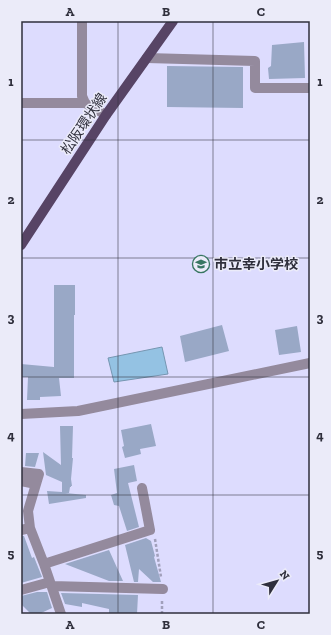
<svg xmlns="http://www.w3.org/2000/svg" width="331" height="635" font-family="'Zilla Slab','Noto Sans JP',serif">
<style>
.water{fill:#94c2e3;stroke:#7696b1}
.building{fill:#99a8c6}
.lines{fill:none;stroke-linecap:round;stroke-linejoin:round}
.path{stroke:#a1a0bb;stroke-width:2.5;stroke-dasharray:3 2;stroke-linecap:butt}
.minor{stroke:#948a9d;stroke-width:10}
.major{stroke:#574465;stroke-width:10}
.grid{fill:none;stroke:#2f2f3c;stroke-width:1;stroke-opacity:0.55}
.labels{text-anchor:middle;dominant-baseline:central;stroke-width:3;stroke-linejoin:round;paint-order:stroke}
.street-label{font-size:14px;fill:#2f2f3c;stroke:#ebebf9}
.poi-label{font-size:14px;font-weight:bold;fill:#2f2f3c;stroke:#ebebf9;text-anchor:start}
.neatline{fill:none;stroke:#2f2f3c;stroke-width:1.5}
.grid-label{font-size:13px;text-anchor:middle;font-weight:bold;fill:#2f2f3c}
</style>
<rect width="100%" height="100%" fill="#dddcfe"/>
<path class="water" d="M 162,347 L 168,374 L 114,382 L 108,358 Z"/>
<path class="building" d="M 304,42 L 305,78 L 269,79 L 268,68 L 271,66 L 272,45 Z
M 167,66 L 243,67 L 243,108 L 167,107 Z
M 54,285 L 75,285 L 75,315 L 74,315 L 74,378 L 59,378 L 61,396 L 40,397 L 40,400 L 27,400 L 28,377 L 21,377 L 21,364 L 54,367 Z
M 222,325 L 229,351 L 185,362 L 180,336 Z
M 297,326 L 301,352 L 279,355 L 275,330 Z
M 151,424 L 156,446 L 140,449 L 141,454 L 125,458 L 122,447 L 124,446 L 121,430 Z
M 60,426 L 73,426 L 72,458 L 73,458 L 71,479 L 72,486 L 71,486 L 71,487 L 70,487 L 69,493 L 65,493 L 86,495 L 86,498 L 49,504 L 47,491 L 62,492 L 62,482 L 46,475 L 43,452 L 61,465 Z
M 26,453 L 39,453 L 35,467 L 25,466 Z
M 134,465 L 137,481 L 128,483 L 139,527 L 127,531 L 119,506 L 114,505 L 111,495 L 117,493 L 114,469 Z
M 21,536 L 24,536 L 32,558 L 34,557 L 42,577 L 21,583 Z
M 146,538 L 151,541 L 155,556 L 154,557 L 161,582 L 153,582 L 139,569 L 138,582 L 134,582 L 125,545 Z
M 109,550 L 123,581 L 109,581 L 65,564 Z
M 37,592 L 47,592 L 52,608 L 39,614 L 31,614 L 21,604 L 21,596 Z
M 61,593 L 138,595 L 137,614 L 109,614 L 109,609 L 82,603 L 82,607 L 65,604 Z"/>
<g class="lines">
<path class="path" d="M 155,539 L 161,577
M 162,614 L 162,600"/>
<path class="minor" d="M 82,21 L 82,96 L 85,103
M 147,58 L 255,61 L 255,88 L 310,88
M 21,103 L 85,103 L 106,115
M 21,414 L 78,411 L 310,363
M 21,472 L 39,474 L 28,511 L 30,528
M 21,481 L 36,484
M 21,530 L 30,528 L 44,564 L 61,614
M 44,564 L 150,530 L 142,488
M 52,586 L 163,589
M 21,590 L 50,582"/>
<path class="major" d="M 21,245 L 106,115 L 173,21"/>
</g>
<path class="grid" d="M 118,21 L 118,614M 213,21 L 213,614M 21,140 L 310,140M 21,258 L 310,258M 21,377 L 310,377M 21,495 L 310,495"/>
<defs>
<g id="school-ring" transform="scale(0.9)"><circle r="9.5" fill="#ebebf9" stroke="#387662" stroke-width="1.5"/><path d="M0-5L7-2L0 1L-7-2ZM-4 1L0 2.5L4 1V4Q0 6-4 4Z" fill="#387662"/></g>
</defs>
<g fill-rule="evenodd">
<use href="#school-ring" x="201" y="264"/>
</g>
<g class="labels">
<g class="street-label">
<text transform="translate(84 124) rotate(-56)">松阪環状線</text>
</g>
<g class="poi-label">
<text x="214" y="264">市立幸小学校</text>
</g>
</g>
<rect width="331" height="635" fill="none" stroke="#ebebf9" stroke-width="44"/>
<g transform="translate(277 581) rotate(53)" stroke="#ebebf9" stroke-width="3" paint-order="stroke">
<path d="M0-3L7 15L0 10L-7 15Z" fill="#2f2f3c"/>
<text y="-6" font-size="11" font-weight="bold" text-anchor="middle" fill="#2f2f3c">N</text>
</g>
<rect x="22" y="22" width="287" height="591" class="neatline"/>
<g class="grid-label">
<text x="70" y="16">A</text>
<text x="166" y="16">B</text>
<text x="261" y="16">C</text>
<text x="11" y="86">1</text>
<text x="320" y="86">1</text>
<text x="11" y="204">2</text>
<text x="320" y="204">2</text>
<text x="11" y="322">3</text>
<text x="320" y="322">3</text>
<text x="11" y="440">4</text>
<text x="320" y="440">4</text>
<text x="11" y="558">5</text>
<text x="320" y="558">5</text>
<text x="70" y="629">A</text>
<text x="166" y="629">B</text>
<text x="261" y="629">C</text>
</g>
</svg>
